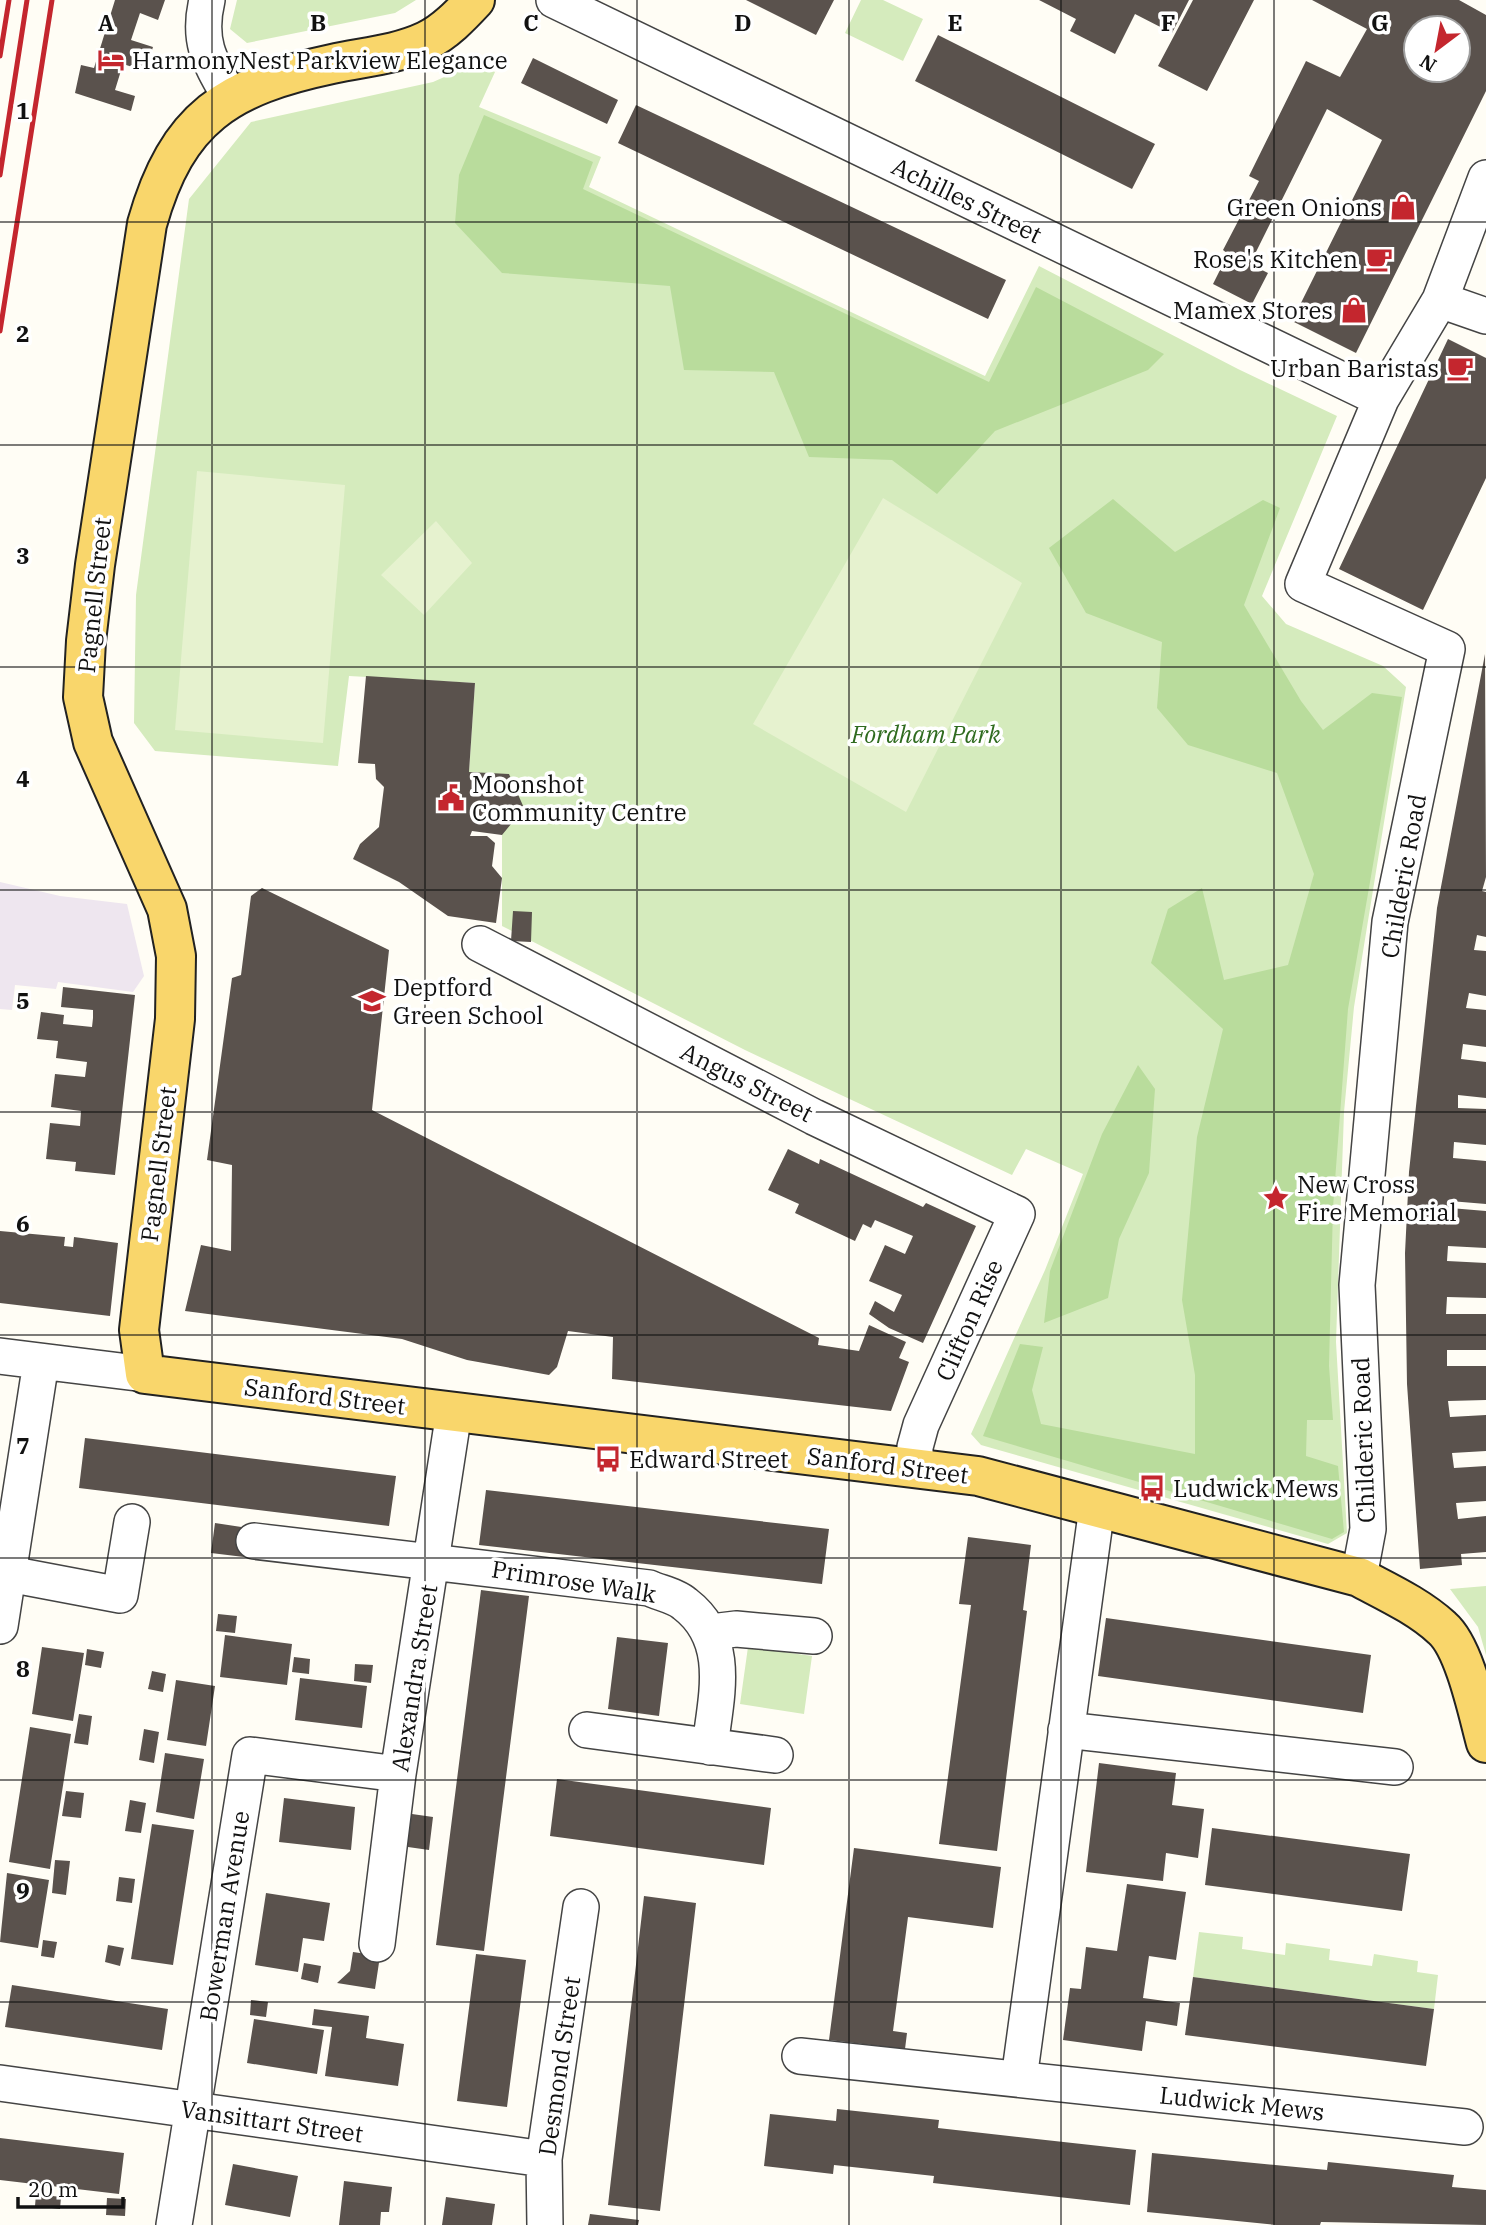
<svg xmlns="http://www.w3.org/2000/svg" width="1486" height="2225" font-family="'IBM Plex Serif',serif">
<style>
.industrial{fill:#eee6ef}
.green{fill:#d5ebbd}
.forest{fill:#b9dc9c}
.pitch{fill:#e6f2cf}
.building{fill:#5a524d;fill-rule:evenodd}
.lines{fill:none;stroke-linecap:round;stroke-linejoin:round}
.minor-casing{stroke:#444;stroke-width:38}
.major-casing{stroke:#222;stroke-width:42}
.minor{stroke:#fff;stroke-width:35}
.major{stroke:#f9d66b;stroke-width:38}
.rail{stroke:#c4262e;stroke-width:5}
.grid{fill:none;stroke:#111;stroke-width:2;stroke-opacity:0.55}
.labels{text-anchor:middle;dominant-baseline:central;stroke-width:7;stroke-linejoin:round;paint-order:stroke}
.poi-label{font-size:24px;fill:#111;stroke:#fff;text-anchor:start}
.street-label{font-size:24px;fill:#111;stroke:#fff}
.park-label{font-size:24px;font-style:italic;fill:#2f6b1f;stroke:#fff}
.grid-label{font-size:23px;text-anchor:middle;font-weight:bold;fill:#111;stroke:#fff;stroke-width:7;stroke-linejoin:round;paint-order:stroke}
</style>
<rect width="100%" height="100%" fill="#fffdf5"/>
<path class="industrial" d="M 0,882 L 60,896 L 127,904 L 144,976 L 133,992 L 58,982 L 56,989 L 15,985 L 12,1010 L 0,1009 Z"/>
<path class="green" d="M 237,0 L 416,0 L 395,13 L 247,43 L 230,29 Z
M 861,0 L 883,0 L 923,19 L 903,61 L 845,33 Z
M 476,63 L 495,72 L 479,107 L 601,157 L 589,187 L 985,376 L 1039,266 L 1238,369 L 1337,416 L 1262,596 L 1286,624 L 1383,666 L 1406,687 L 1354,1007 L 1344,1112 L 1336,1342 L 1347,1533 L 1328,1544 L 981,1445 L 971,1434 L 1045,1270 L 1083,1174 L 1026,1149 L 1012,1175 L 745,1050 L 502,926 L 502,835 L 509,775 L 469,772 L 475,683 L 349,676 L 338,766 L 155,751 L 134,723 L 136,595 L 189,199 L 251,122 L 433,82 Z
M 1486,1586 L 1486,1655 L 1478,1627 L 1450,1589 Z
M 748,1647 L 812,1656 L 804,1714 L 740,1704 Z
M 1199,1932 L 1243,1937 L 1242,1949 L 1285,1955 L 1286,1943 L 1330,1949 L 1329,1960 L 1372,1966 L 1374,1954 L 1418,1961 L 1417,1972 L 1438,1975 L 1434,2009 L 1193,1977 Z"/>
<path class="forest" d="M 484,115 L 593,162 L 583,189 L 989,382 L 1036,287 L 1164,354 L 1148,370 L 995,431 L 937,494 L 892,460 L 809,457 L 774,372 L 684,370 L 670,286 L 502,273 L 455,223 L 459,175 Z
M 1113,499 L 1175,552 L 1263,500 L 1280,508 L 1244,605 L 1301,701 L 1323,730 L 1372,693 L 1402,697 L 1348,1009 L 1333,1207 L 1329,1366 L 1333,1420 L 1307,1420 L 1306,1456 L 1338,1466 L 1344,1532 L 1332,1539 L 983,1436 L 1020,1344 L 1043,1347 L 1032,1390 L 1041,1424 L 1195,1454 L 1195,1375 L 1182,1300 L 1197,1137 L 1223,1029 L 1151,963 L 1168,909 L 1202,888 L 1224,980 L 1288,965 L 1314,874 L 1277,773 L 1188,745 L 1157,708 L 1162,642 L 1086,613 L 1049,548 Z
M 1138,1065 L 1155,1089 L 1149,1173 L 1119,1239 L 1108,1298 L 1044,1323 L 1050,1271 L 1102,1134 Z"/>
<path class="pitch" d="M 197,471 L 345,485 L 323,743 L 175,730 Z
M 883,498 L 1022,583 L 906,812 L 753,724 Z
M 436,521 L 472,563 L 424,615 L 381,575 Z"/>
<path class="building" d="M 115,0 L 165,0 L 158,20 L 140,13 L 131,40 L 153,47 L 145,71 L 123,64 L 115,90 L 135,96 L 131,111 L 75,93 L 81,65 L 94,68 Z
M 746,0 L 834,0 L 816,35 Z
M 1039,0 L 1189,0 L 1172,33 L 1135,14 L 1115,54 L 1070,31 L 1076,19 Z
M 1193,0 L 1254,0 L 1207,91 L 1158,66 Z
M 1312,0 L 1459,0 L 1486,15 L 1486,91 L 1356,353 L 1292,321 L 1382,140 L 1327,109 L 1250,264 L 1268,273 L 1252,304 L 1213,284 L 1228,254 L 1223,250 L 1259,181 L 1249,176 L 1306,61 L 1340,77 L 1367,29 ZM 1416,28 L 1458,28 L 1458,70 L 1416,70 Z
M 938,35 L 1155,144 L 1132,189 L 915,81 Z
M 533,58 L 618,100 L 607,124 L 521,83 Z
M 636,105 L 1006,280 L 988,319 L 618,143 Z
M 1448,339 L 1486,358 L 1486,478 L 1423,610 L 1339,569 Z
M 1485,654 L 1486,877 L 1482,891 L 1486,892 L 1486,937 L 1477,935 L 1474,950 L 1486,951 L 1486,996 L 1469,993 L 1466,1008 L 1486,1010 L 1486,1047 L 1463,1044 L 1461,1059 L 1486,1062 L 1486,1098 L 1458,1095 L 1458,1108 L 1486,1109 L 1486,1145 L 1454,1142 L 1453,1158 L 1486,1161 L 1486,1204 L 1450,1201 L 1450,1208 L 1486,1211 L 1486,1248 L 1448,1246 L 1447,1261 L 1486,1263 L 1486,1298 L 1447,1297 L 1446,1314 L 1486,1314 L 1486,1350 L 1447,1350 L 1447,1366 L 1486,1366 L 1486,1400 L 1448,1401 L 1450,1417 L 1486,1415 L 1486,1451 L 1452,1453 L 1454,1468 L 1486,1466 L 1486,1501 L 1456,1503 L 1458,1519 L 1486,1516 L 1486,1552 L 1461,1554 L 1462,1565 L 1420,1569 L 1407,1384 L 1405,1253 L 1409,1172 L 1437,908 Z
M 366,676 L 475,683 L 469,772 L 509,774 L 524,808 L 502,835 L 472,831 L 470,836 L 487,836 L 495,843 L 492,866 L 502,878 L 496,923 L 448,916 L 399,882 L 353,859 L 360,844 L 379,827 L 384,787 L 376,779 L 375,764 L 358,763 Z
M 262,888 L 389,950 L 372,1110 L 819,1338 L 818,1345 L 859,1351 L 869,1325 L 906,1342 L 899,1358 L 909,1362 L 891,1411 L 612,1379 L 613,1337 L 568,1331 L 557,1367 L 549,1375 L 467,1360 L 402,1339 L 185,1311 L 201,1245 L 231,1251 L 232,1165 L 207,1160 L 232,978 L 241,975 L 251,896 Z
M 513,911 L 532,912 L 531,942 L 511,941 Z
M 63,987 L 135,995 L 115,1175 L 75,1171 L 76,1162 L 46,1159 L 50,1123 L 80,1126 L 81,1111 L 51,1107 L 55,1074 L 85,1077 L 87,1062 L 56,1058 L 58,1041 L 37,1039 L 41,1012 L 64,1015 L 63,1024 L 92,1027 L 93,1018 L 93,1010 L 61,1007 Z
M 788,1149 L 819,1164 L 820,1159 L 923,1207 L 926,1203 L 976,1226 L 923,1343 L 889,1328 L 869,1314 L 875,1301 L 894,1312 L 902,1295 L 869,1281 L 885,1245 L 905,1254 L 913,1236 L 875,1220 L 871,1228 L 863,1224 L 855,1241 L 795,1213 L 799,1204 L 768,1190 Z
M 0,1231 L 65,1237 L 64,1246 L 73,1247 L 74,1237 L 118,1243 L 110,1316 L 0,1303 Z
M 85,1438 L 396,1476 L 389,1526 L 79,1488 Z
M 486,1490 L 829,1529 L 822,1584 L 479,1545 Z
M 215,1523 L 248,1528 L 244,1557 L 211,1553 Z
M 968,1537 L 1031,1545 L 1023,1610 L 1027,1611 L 997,1851 L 939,1844 L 971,1605 L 959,1604 Z
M 481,1590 L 529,1596 L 484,1951 L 436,1945 Z
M 218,1614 L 237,1616 L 235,1633 L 216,1631 Z
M 1106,1618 L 1371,1655 L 1363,1713 L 1098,1676 Z
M 225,1635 L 292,1644 L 287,1685 L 220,1677 Z
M 617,1637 L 668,1643 L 659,1716 L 608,1709 Z
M 42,1647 L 84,1653 L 73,1721 L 32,1714 Z
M 87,1649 L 104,1652 L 101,1668 L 85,1665 Z
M 294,1657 L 310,1659 L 309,1674 L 292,1672 Z
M 355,1664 L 373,1665 L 371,1683 L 354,1681 Z
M 152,1671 L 166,1674 L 163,1692 L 148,1689 Z
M 300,1678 L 367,1686 L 362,1728 L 295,1720 Z
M 176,1680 L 215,1686 L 206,1746 L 167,1740 Z
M 79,1714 L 92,1716 L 88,1745 L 74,1743 Z
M 30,1727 L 71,1734 L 50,1869 L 9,1862 Z
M 144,1729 L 159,1732 L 154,1763 L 139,1760 Z
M 165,1753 L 204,1759 L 194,1819 L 156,1812 Z
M 1099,1763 L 1176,1773 L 1172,1805 L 1204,1809 L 1198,1858 L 1166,1853 L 1163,1881 L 1086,1872 Z
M 557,1779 L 771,1808 L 764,1865 L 550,1836 Z
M 66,1791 L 84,1793 L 81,1818 L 62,1816 Z
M 284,1798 L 355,1807 L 351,1850 L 279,1842 Z
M 130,1800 L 146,1803 L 141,1833 L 125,1831 Z
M 405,1813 L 433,1817 L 429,1850 L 401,1846 Z
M 152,1824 L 194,1830 L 173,1965 L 131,1959 Z
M 1212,1828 L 1410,1854 L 1402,1911 L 1205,1885 Z
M 854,1848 L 1001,1867 L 993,1928 L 908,1917 L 893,2031 L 907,2033 L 905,2049 L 829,2040 Z
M 55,1860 L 70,1861 L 66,1895 L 52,1893 Z
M 7,1873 L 49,1880 L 38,1948 L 0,1942 Z
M 119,1877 L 135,1879 L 132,1903 L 116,1901 Z
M 1127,1884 L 1186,1892 L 1176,1960 L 1149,1956 L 1143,1998 L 1180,2003 L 1177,2026 L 1146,2021 L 1142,2051 L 1063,2040 L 1070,1988 L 1081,1989 L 1086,1947 L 1117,1951 Z
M 266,1893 L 330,1903 L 324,1941 L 303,1938 L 298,1972 L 255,1965 Z
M 644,1896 L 696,1903 L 660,2211 L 608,2205 Z
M 43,1940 L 57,1942 L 54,1958 L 41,1956 Z
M 108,1945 L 124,1948 L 120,1966 L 105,1962 Z
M 353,1952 L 380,1956 L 375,1989 L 337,1983 L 350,1971 Z
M 476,1954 L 526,1960 L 507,2107 L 457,2101 Z
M 304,1963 L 321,1966 L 318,1983 L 301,1979 Z
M 1193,1977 L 1434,2009 L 1426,2066 L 1185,2035 Z
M 12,1985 L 168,2009 L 162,2050 L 5,2027 Z
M 251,2000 L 268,2002 L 266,2017 L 250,2015 Z
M 314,2009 L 369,2016 L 366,2038 L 404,2044 L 398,2086 L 325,2076 L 332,2027 L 312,2025 Z
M 254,2019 L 324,2030 L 317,2074 L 247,2063 Z
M 837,2109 L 939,2120 L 938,2128 L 1136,2150 L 1130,2205 L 933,2183 L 934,2176 L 834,2165 L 833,2174 L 764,2166 L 770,2114 L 836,2121 Z
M 0,2138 L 124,2153 L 119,2194 L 0,2180 Z
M 1152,2153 L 1327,2170 L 1328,2162 L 1454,2175 L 1452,2187 L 1486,2190 L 1486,2225 L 1321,2222 L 1320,2225 L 1276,2225 L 1147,2212 Z
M 233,2164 L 298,2176 L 290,2217 L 225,2205 Z
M 344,2181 L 392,2187 L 389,2212 L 381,2212 L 380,2225 L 339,2225 Z
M 36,2194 L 61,2197 L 60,2209 L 35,2206 Z
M 446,2197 L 495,2204 L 492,2225 L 442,2225 Z
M 107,2198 L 126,2199 L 125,2216 L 106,2215 Z
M 590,2214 L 639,2220 L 638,2225 L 588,2225 Z"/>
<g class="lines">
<g class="minor-casing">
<path id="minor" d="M 207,0 C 197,42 210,62 230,97
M 554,0 L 1381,399
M 1440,300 L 1486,316
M 480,944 L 814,1117 L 1017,1214 L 921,1425 L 915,1447 L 915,1468
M 0,1356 L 145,1374
M 254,1541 L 649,1588 C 660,1593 676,1596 685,1604 C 732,1640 716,1696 710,1747
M 9,1574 L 120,1595 L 132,1522
M 1359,1577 L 1368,1529 L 1357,1285 L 1390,922 L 1447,649 L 1303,584 L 1381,399 L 1440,300 L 1486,178
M 0,1626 L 41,1362
M 711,1632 L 736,1629 L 814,1636
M 587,1730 L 775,1755
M 1066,1730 L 1395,1767
M 377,1944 L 398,1774 L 454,1412
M 800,2056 L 1465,2127
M 1019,2079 L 1097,1507
M 0,2083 L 544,2159
M 174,2225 L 250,1755 L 398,1774
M 545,2225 L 544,2159 L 581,1907"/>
</g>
<g class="major-casing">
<path id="major" d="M 475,0 C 461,15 445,32 426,41 C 396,55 364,57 332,64 C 228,86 177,117 147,224 L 95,565 L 86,641 L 83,697 L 93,742 L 167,909 L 176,956 L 175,1019 L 139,1330 L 145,1374 L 978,1476 L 1359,1577 C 1387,1592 1418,1606 1442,1628 C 1465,1648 1478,1714 1486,1743"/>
</g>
<use href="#minor" class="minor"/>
<use href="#major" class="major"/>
<path class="rail" d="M 0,56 L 9,0
M 0,175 L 27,0
M 0,331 L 52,0"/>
</g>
<path class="grid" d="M 212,0 L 212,2225M 425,0 L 425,2225M 637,0 L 637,2225M 849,0 L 849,2225M 1061,0 L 1061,2225M 1274,0 L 1274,2225M 0,222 L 1486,222M 0,445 L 1486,445M 0,667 L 1486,667M 0,890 L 1486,890M 0,1112 L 1486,1112M 0,1335 L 1486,1335M 0,1558 L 1486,1558M 0,1780 L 1486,1780M 0,2002 L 1486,2002"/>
<defs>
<g id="hotel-bare" transform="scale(2.1)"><path d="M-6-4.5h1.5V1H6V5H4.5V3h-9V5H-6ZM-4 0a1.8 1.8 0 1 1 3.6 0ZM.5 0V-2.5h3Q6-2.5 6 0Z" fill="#c4262e" stroke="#fff" stroke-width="2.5" paint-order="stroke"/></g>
<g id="shop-bare" transform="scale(2.1)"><path d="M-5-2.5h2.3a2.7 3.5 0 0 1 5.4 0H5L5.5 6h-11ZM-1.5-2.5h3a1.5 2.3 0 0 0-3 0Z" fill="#c4262e" stroke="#fff" stroke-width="2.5" paint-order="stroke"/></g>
<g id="cafe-bare" transform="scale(2.1)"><path d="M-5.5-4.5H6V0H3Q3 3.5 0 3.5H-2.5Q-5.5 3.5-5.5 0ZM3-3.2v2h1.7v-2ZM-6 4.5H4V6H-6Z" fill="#c4262e" stroke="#fff" stroke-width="2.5" paint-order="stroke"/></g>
<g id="civic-bare" transform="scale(2.1)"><path d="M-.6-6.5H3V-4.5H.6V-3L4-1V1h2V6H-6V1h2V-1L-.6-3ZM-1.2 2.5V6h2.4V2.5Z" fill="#c4262e" stroke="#fff" stroke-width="2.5" paint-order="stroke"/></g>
<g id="school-bare" transform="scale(2.1)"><path d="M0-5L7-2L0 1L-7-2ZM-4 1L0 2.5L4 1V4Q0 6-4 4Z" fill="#c4262e" stroke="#fff" stroke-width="2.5" paint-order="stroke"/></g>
<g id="sight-bare" transform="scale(2.1)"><path d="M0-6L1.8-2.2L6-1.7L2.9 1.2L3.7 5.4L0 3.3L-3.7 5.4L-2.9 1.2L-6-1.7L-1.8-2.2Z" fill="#c4262e" stroke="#fff" stroke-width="2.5" paint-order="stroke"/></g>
<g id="bus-bare" transform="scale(2.1)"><path d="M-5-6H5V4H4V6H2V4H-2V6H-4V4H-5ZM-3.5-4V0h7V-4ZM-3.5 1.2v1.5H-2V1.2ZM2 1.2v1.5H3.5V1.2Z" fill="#c4262e" stroke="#fff" stroke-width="2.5" paint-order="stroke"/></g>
</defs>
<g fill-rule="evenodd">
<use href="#hotel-bare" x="111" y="60"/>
<use href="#shop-bare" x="1403" y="207"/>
<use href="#cafe-bare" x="1379" y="259"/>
<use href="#shop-bare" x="1354" y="310"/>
<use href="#cafe-bare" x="1460" y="368"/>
<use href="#civic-bare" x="451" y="798"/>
<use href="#school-bare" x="372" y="1001"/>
<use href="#sight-bare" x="1276" y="1198"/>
<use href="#bus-bare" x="608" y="1459"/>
<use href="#bus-bare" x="1152" y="1488"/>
</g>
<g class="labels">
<g class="poi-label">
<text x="132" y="60">HarmonyNest Parkview Elegance</text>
<text x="1382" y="207" text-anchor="end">Green Onions</text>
<text x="1358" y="259" text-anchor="end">Rose's Kitchen</text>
<text x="1333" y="310" text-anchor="end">Mamex Stores</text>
<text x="1439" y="368" text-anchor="end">Urban Baristas</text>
<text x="472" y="784">Moonshot<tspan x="472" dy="28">Community Centre</tspan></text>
<text x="393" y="987">Deptford<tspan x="393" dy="28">Green School</tspan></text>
<text x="1297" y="1184">New Cross<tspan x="1297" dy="28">Fire Memorial</tspan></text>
<text x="629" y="1459">Edward Street</text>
<text x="1173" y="1488">Ludwick Mews</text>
</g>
<g class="street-label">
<text transform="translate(967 200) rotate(26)">Achilles Street</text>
<text transform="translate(94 595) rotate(-84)">Pagnell Street</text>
<text transform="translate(1403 876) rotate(-80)">Childeric Road</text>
<text transform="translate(747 1082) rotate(27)">Angus Street</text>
<text transform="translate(158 1164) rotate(-83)">Pagnell Street</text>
<text transform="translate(969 1320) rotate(-66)">Clifton Rise</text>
<text transform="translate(325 1396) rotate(7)">Sanford Street</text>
<text transform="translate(1363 1440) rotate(-92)">Childeric Road</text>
<text transform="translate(888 1465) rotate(7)">Sanford Street</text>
<text transform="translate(574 1581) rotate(9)">Primrose Walk</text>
<text transform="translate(414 1678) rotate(-81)">Alexandra Street</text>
<text transform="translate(224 1916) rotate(-81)">Bowerman Avenue</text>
<text transform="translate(559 2066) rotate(-82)">Desmond Street</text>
<text transform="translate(1242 2103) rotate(6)">Ludwick Mews</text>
<text transform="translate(272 2121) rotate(8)">Vansittart Street</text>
</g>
<g class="park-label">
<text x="926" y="734">Fordham Park</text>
</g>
</g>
<g class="grid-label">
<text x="106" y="31">A</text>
<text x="318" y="31">B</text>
<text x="531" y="31">C</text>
<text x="743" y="31">D</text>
<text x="955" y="31">E</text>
<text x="1168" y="31">F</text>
<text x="1380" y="31">G</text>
<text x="23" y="119">1</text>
<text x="23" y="342">2</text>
<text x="23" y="564">3</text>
<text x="23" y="787">4</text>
<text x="23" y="1009">5</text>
<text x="23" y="1232">6</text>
<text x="23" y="1454">7</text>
<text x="23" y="1677">8</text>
<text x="23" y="1899">9</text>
</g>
<g transform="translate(1437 49) rotate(212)"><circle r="33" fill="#ffffff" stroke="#a0a0a0" stroke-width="2"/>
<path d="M0-5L12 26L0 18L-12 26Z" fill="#c4262e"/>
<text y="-10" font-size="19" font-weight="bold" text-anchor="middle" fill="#111111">N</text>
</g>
<path d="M18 2197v10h105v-10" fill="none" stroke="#111111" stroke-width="3.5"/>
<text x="28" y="2197" font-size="21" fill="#111111" stroke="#ffffff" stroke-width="5" paint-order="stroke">20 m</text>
</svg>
